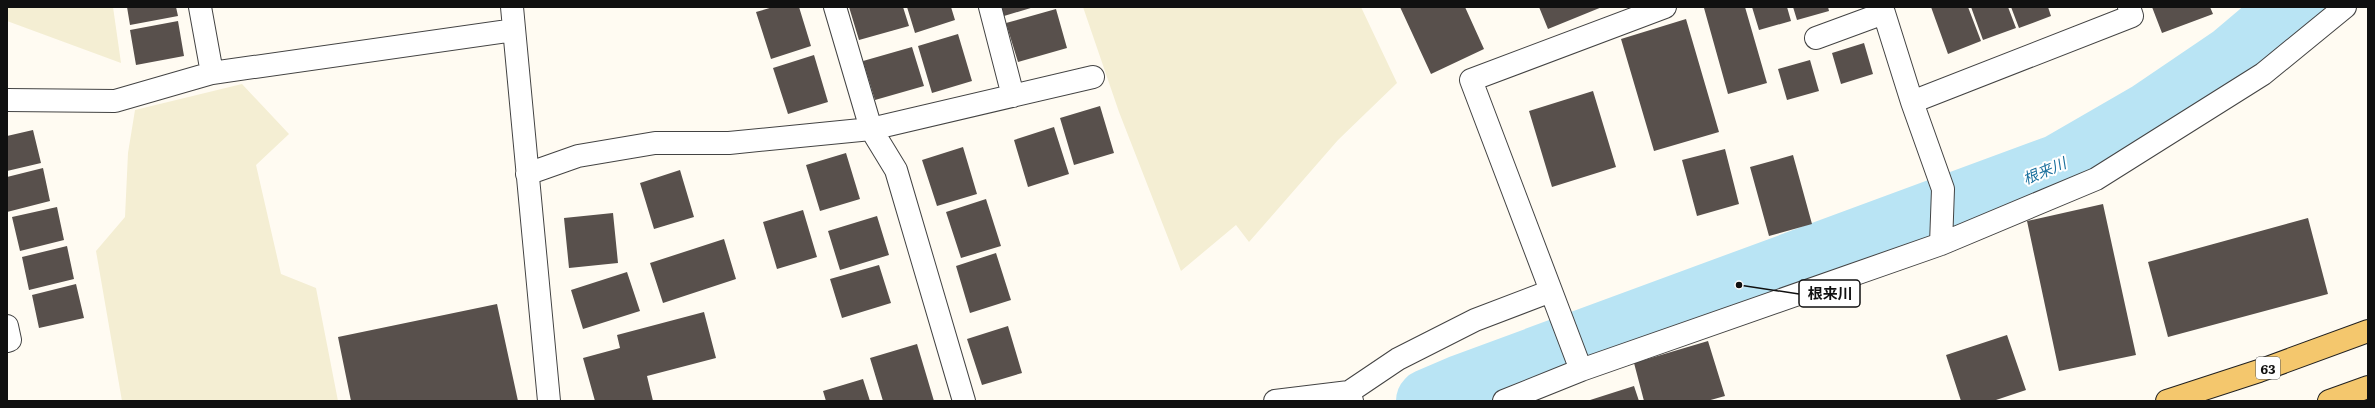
<svg xmlns="http://www.w3.org/2000/svg" width="2375" height="408" font-family="Literata,'Noto Sans JP',serif">
<style>
.farmland{fill:#f4eed3}
.lines{fill:none;stroke-linecap:round;stroke-linejoin:round}
.river{stroke:#b9e4f4;stroke-width:64}
.building{fill:#58504c}
.minor-casing{stroke:#434343;stroke-width:24}
.major-casing{stroke:#212121;stroke-width:24}
.minor{stroke:#fff;stroke-width:22}
.major{stroke:#f4c76d;stroke-width:22}
.labels{text-anchor:middle;dominant-baseline:central;stroke-width:4;stroke-linejoin:round;paint-order:stroke}
.shield{fill:#fff;stroke:#585858;stroke-width:1}
.shield-label{font-size:13px;font-weight:bold;fill:#101010}
.water-label{font-size:15px;font-style:italic;fill:#1c719e;stroke:#fff}
.leader{fill:none;stroke:#101010;stroke-width:1.5}
.callout-dot{fill:#101010;stroke:#fff;stroke-width:1.5}
.callout{fill:#fff;stroke:#101010;stroke-width:1.5}
.callout-label{font-size:15px;text-anchor:middle;font-weight:bold;fill:#101010}
</style>
<rect width="100%" height="100%" fill="#fffbf2"/>
<path class="farmland" d="M 7,7 L 113,7 L 121,63 L 7,21 Z
M 1083,7 L 1361,7 L 1397,83 L 1338,140 L 1249,242 L 1236,225 L 1181,271 L 1119,112 Z
M 242,84 L 289,134 L 256,165 L 281,274 L 316,288 L 338,401 L 122,401 L 96,251 L 125,217 L 128,153 L 135,110 Z"/>
<g class="lines">
<path class="river" d="M 1428,401 L 1463,386 L 2059,166 L 2149,114 L 2233,57 L 2292,7"/>
</g>
<path class="building" d="M 127,7 L 176,7 L 178,16 L 130,25 Z
M 773,7 L 799,7 L 811,46 L 771,59 L 756,12 Z
M 849,7 L 903,7 L 909,26 L 859,40 Z
M 907,7 L 951,7 L 955,20 L 915,33 Z
M 1002,7 L 1034,7 L 1004,16 Z
M 1400,7 L 1465,7 L 1484,49 L 1431,74 Z
M 1539,7 L 1602,7 L 1548,29 Z
M 1709,7 L 1745,7 L 1767,83 L 1728,94 L 1704,8 Z
M 1752,7 L 1787,7 L 1791,21 L 1759,30 Z
M 1793,7 L 1828,7 L 1829,11 L 1797,20 Z
M 1931,7 L 1968,7 L 1981,41 L 1948,54 Z
M 1971,7 L 2008,7 L 2016,28 L 1983,40 Z
M 2011,7 L 2048,7 L 2051,16 L 2019,28 Z
M 2152,7 L 2210,7 L 2213,14 L 2162,33 Z
M 1056,9 L 1067,48 L 1018,62 L 1006,23 Z
M 1686,19 L 1719,132 L 1654,151 L 1621,39 Z
M 178,21 L 184,56 L 136,65 L 130,30 Z
M 958,34 L 972,81 L 932,93 L 918,46 Z
M 1864,43 L 1873,74 L 1841,84 L 1832,53 Z
M 912,47 L 924,86 L 875,100 L 863,61 Z
M 814,55 L 828,102 L 788,114 L 773,68 Z
M 1810,60 L 1819,91 L 1787,100 L 1778,69 Z
M 1593,91 L 1616,167 L 1552,187 L 1529,111 Z
M 1100,106 L 1114,153 L 1074,165 L 1060,118 Z
M 1054,127 L 1069,174 L 1028,187 L 1014,140 Z
M 33,130 L 41,163 L 7,171 L 7,136 Z
M 963,147 L 977,194 L 937,206 L 922,160 Z
M 1725,149 L 1739,204 L 1697,216 L 1682,160 Z
M 846,153 L 860,199 L 820,211 L 806,165 Z
M 1793,155 L 1812,224 L 1769,236 L 1750,167 Z
M 43,168 L 50,201 L 7,212 L 7,177 Z
M 680,170 L 694,217 L 654,229 L 640,183 Z
M 986,199 L 1001,246 L 961,258 L 946,212 Z
M 2103,204 L 2136,355 L 2059,371 L 2027,221 Z
M 57,207 L 64,240 L 20,251 L 12,217 Z
M 803,210 L 817,257 L 777,269 L 763,222 Z
M 613,213 L 618,263 L 569,268 L 564,218 Z
M 877,216 L 889,255 L 840,270 L 828,231 Z
M 2308,218 L 2328,294 L 2168,337 L 2148,262 Z
M 724,239 L 736,279 L 663,303 L 650,263 Z
M 67,246 L 74,279 L 29,290 L 22,257 Z
M 996,253 L 1011,300 L 970,313 L 956,266 Z
M 879,265 L 891,303 L 842,318 L 830,279 Z
M 627,272 L 640,311 L 583,329 L 571,290 Z
M 76,284 L 84,318 L 39,328 L 32,295 Z
M 497,304 L 518,401 L 351,401 L 338,337 Z
M 704,312 L 716,358 L 647,376 L 653,401 L 595,401 L 583,358 L 620,348 L 617,335 Z
M 1008,326 L 1022,373 L 982,385 L 967,339 Z
M 2007,335 L 2026,390 L 1993,401 L 1961,401 L 1946,355 Z
M 1708,341 L 1725,396 L 1707,401 L 1644,401 L 1634,363 Z
M 917,344 L 934,401 L 883,401 L 870,358 Z
M 863,379 L 870,401 L 826,401 L 823,391 Z
M 1634,386 L 1639,401 L 1587,401 Z"/>
<g class="lines">
<g class="minor-casing">
<path id="minor" d="M 200,7 L 212,73
M 512,7 L 549,401
M 835,7 L 871,129 L 1093,77
M 990,7 L 1013,96
M 1816,38 L 1884,13 L 1912,102 L 2132,16 L 2129,7
M 7,100 L 115,101 L 212,73 L 514,30
M 1912,102 L 1943,189 L 1941,244
M 527,174 L 578,156 L 655,143 L 729,143 L 871,129 L 896,170 L 964,401
M 7,326 L 10,340 L 7,341
M 1581,370 L 1941,244 L 2096,179 L 2263,74 L 2345,7
M 1349,392 L 1398,359 L 1475,320 L 1551,291
M 1275,401 L 1349,392 L 1352,401
M 1504,401 L 1581,370 L 1471,80 L 1665,7"/>
</g>
<g class="major-casing">
<path id="major" d="M 2167,401 L 2259,371 L 2368,331
M 2329,401 L 2368,387"/>
</g>
<use href="#minor" class="minor"/>
<use href="#major" class="major"/>
</g>
<g class="labels">
<rect class="shield" x="2256" y="357" width="24" height="22" rx="3"/>
<g class="shield-label">
<text x="2268" y="368">63</text>
</g>
<g class="water-label">
<text transform="translate(2044 170) rotate(-23)">根来川</text>
</g>
</g>
<path class="leader" d="M1739 285L1799 294"/>
<circle class="callout-dot" cx="1739" cy="285" r="4"/>
<rect class="callout" x="1799" y="280" width="61" height="27" rx="4"/>
<g class="callout-label">
<text x="1830" y="299">根来川</text>
</g>
<rect width="2375" height="408" fill="none" stroke="#101010" stroke-width="16"/>
</svg>
